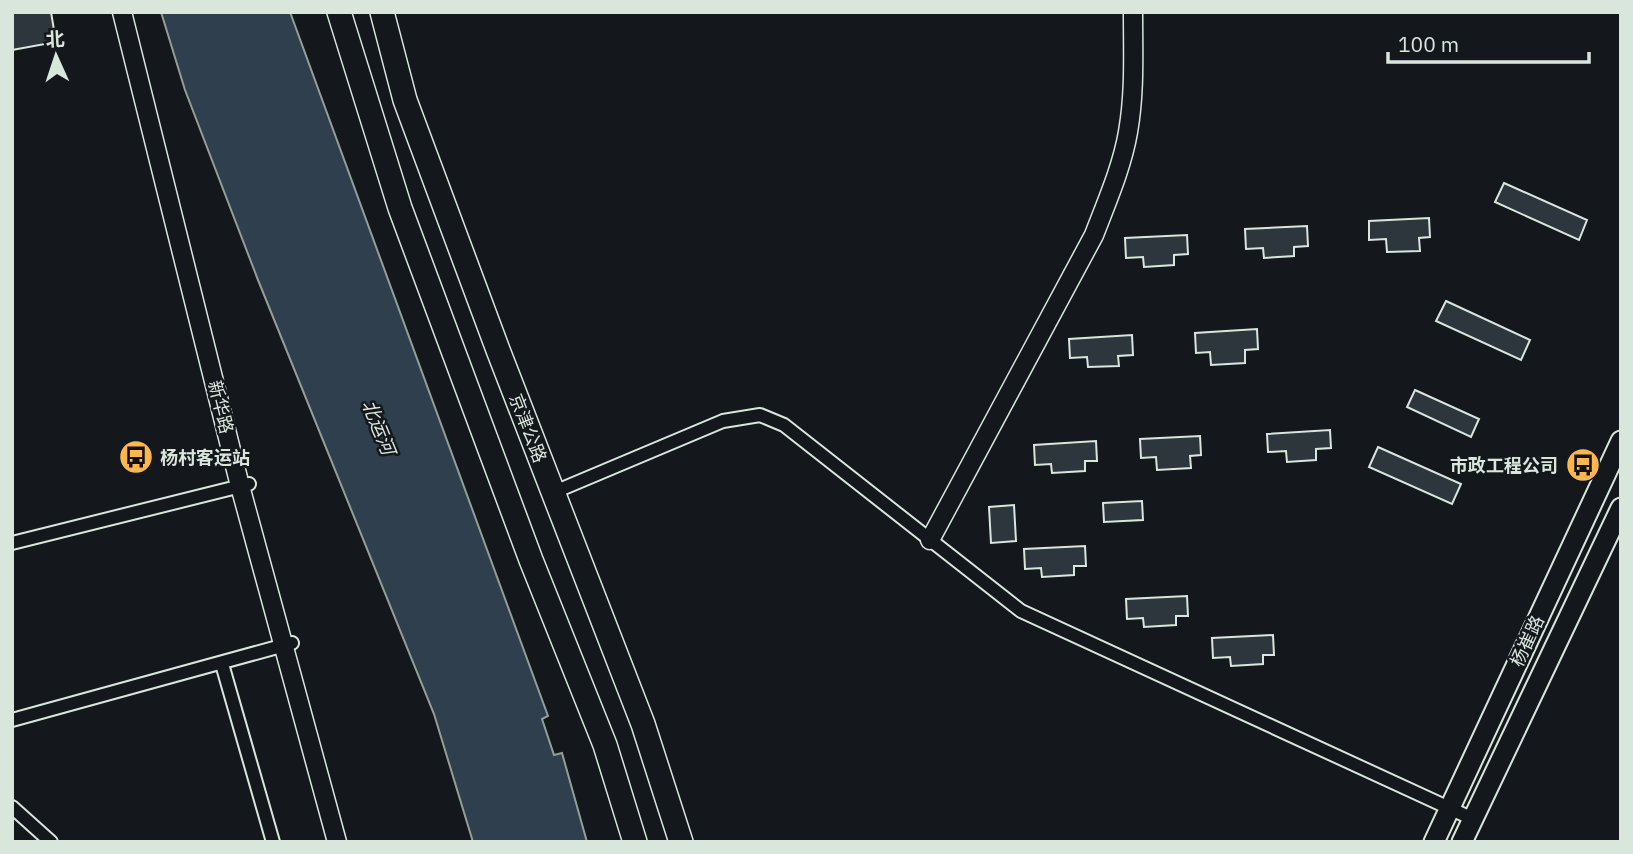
<svg xmlns="http://www.w3.org/2000/svg" width="1633" height="854" font-family="'IBM Plex Sans','Noto Sans SC',sans-serif">
<style>
.water{fill:#2f3f4d;stroke:#939e99;stroke-width:2}
.building{fill:#2c363c;stroke:#d8e6dc;stroke-width:2}
.lines{fill:none;stroke-linecap:round;stroke-linejoin:round}
.street-casing{stroke:#d8e6dc;stroke-width:16}
.secondary-casing{stroke:#d8e6dc;stroke-width:21}
.primary-casing{stroke:#d8e6dc;stroke-width:23}
.highway-casing{stroke:#d8e6dc;stroke-width:26}
.street{stroke:#14181c;stroke-width:12}
.secondary{stroke:#14181c;stroke-width:18}
.primary{stroke:#14181c;stroke-width:19}
.highway{stroke:#14181c;stroke-width:23}
.labels{text-anchor:middle;dominant-baseline:central;stroke-width:5;stroke-linejoin:round;paint-order:stroke}
.street-label{font-size:18px;fill:#d8e6dc;stroke:#14181c}
.poi-label{font-size:18px;font-weight:bold;fill:#d8e6dc;stroke:#14181c;text-anchor:start}
.water-label{font-size:19px;font-style:italic;fill:#d8e6dc;stroke:#14181c}
</style>
<rect width="100%" height="100%" fill="#14181c"/>
<path class="water" d="M 161,12 L 290,12 L 548,716 L 542,719 L 554,755 L 562,753 L 587,842 L 473,842 L 434,714 L 258,280 L 185,90 Z"/>
<path class="building" d="M 12,12 L 51,12 L 56,42 L 12,50 Z
M 1504,183 L 1587,220 L 1579,240 L 1495,202 Z
M 1429,218 L 1430,237 L 1419,238 L 1420,251 L 1387,252 L 1386,239 L 1369,240 L 1369,221 Z
M 1307,226 L 1308,246 L 1294,247 L 1294,256 L 1264,258 L 1263,248 L 1246,249 L 1245,229 Z
M 1187,235 L 1188,254 L 1174,255 L 1174,265 L 1144,267 L 1143,257 L 1126,258 L 1125,238 Z
M 1446,301 L 1530,340 L 1521,360 L 1436,321 Z
M 1257,329 L 1258,349 L 1245,350 L 1245,363 L 1211,365 L 1210,352 L 1196,353 L 1195,333 Z
M 1132,335 L 1133,355 L 1118,356 L 1119,366 L 1088,367 L 1087,357 L 1070,358 L 1069,339 Z
M 1415,390 L 1479,419 L 1471,437 L 1407,407 Z
M 1330,430 L 1331,448 L 1316,449 L 1316,460 L 1287,462 L 1286,451 L 1268,452 L 1267,434 Z
M 1200,436 L 1201,455 L 1190,456 L 1191,468 L 1157,470 L 1156,457 L 1141,458 L 1140,439 Z
M 1096,441 L 1097,461 L 1085,461 L 1085,471 L 1052,473 L 1051,464 L 1035,465 L 1034,445 Z
M 1378,447 L 1461,484 L 1452,504 L 1369,467 Z
M 1142,501 L 1143,520 L 1104,522 L 1103,503 Z
M 1014,505 L 1016,541 L 991,543 L 989,507 Z
M 1085,546 L 1086,566 L 1074,566 L 1074,575 L 1042,577 L 1041,568 L 1025,569 L 1024,549 Z
M 1187,596 L 1188,616 L 1176,616 L 1176,625 L 1144,627 L 1143,618 L 1127,619 L 1126,599 Z
M 1273,635 L 1274,655 L 1263,655 L 1263,664 L 1231,666 L 1230,657 L 1213,658 L 1212,638 Z"/>
<g class="lines">
<g class="street-casing">
<path id="street" d="M 552,493 L 723,421 L 760,415 L 784,425 L 1021,611 L 1473,819
M 12,543 L 249,484
M 222,664 L 273,842
M 12,720 L 292,643
M 12,807 L 51,842"/>
</g>
<g class="secondary-casing">
<path id="secondary" d="M 122,12 L 240,486 L 337,842
M 930,540 L 1094,235 C 1107,201 1122,167 1128,132 C 1135,92 1133,52 1133,12"/>
</g>
<g class="primary-casing">
<path id="primary" d="M 1434,842 L 1621,441
M 1462,842 L 1621,508"/>
</g>
<g class="highway-casing">
<path id="highway" d="M 339,12 L 400,208 L 531,560 L 605,745 L 635,842
M 382,12 L 405,100 L 498,350 L 643,724 L 681,842"/>
</g>
<use href="#street" class="street"/>
<use href="#secondary" class="secondary"/>
<use href="#primary" class="primary"/>
<use href="#highway" class="highway"/>
</g>
<defs>
<g id="bus-disc" transform="scale(1.75)"><circle r="9.5" fill="#ffb74d" stroke="#14181c"/><path d="M-5-6H5V4H4V6H2V4H-2V6H-4V4H-5ZM-3.5-4V0h7V-4ZM-3.5 1.2v1.5H-2V1.2ZM2 1.2v1.5H3.5V1.2Z" fill="#111"/></g>
</defs>
<g fill-rule="evenodd">
<use href="#bus-disc" x="136" y="457"/>
<use href="#bus-disc" x="1583" y="465"/>
</g>
<g class="labels">
<g class="street-label">
<text transform="translate(221 407) rotate(76)">新华路</text>
<text transform="translate(528 428) rotate(69)">京津公路</text>
<text transform="translate(1527 641) rotate(-65)">杨崔路</text>
</g>
<g class="poi-label">
<text x="160" y="457">杨村客运站</text>
<text x="1558" y="465" text-anchor="end">市政工程公司</text>
</g>
<g class="water-label">
<text transform="translate(379 427) rotate(68)">北运河</text>
</g>
</g>
<rect width="1633" height="854" fill="none" stroke="#d8e6dc" stroke-width="28"/>
<g transform="translate(56 56) rotate(357)" stroke="#14181c" stroke-width="5" paint-order="stroke">
<path d="M0-5L12 26L0 18L-12 26Z" fill="#d8e6dc"/>
<text y="-10" font-size="19" font-weight="bold" text-anchor="middle" fill="#d8e6dc">北</text>
</g>
<path d="M1388 52v10h201v-10" fill="none" stroke="#d8e6dc" stroke-width="3.5"/>
<text x="1398" y="52" font-size="21" fill="#d8e6dc" stroke="#14181c" stroke-width="5" paint-order="stroke">100 m</text>
</svg>
